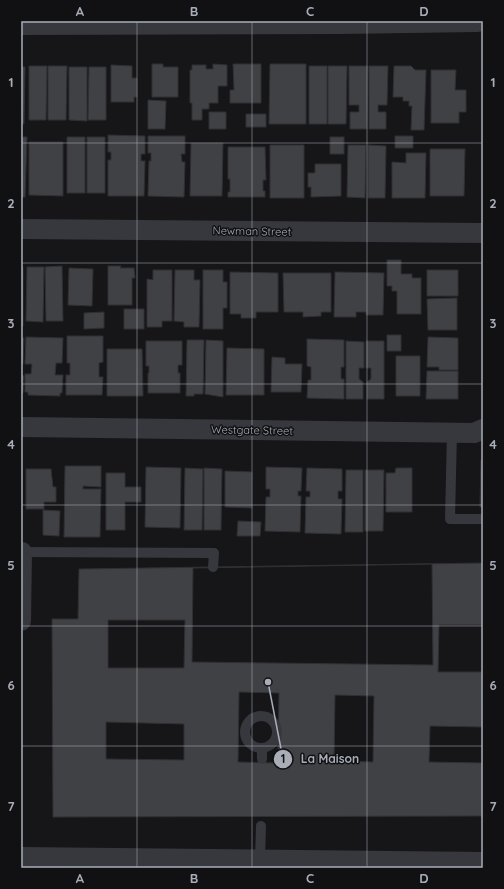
<svg xmlns="http://www.w3.org/2000/svg" width="504" height="889" font-family="Quicksand,sans-serif">
<style>
.building{fill:#404145;stroke:#303034;fill-rule:evenodd}
.lines{fill:none;stroke-linecap:round;stroke-linejoin:round}
.service{stroke:#37383d;stroke-width:10}
.minor{stroke:#37383d;stroke-width:20}
.tertiary{stroke:#37383d;stroke-width:22}
.grid{fill:none;stroke:#a8adb8;stroke-width:1;stroke-opacity:0.55}
.labels{text-anchor:middle;dominant-baseline:central;stroke-width:3;stroke-linejoin:round;paint-order:stroke}
.street-label{font-size:11px;fill:#a8adb8;stroke:#111113}
.leader{fill:none;stroke:#a8adb8;stroke-width:1.5}
.callout-dot{fill:#a8adb8;stroke:#111113;stroke-width:1.5}
.mark-label{font-size:12px;text-anchor:middle;font-weight:bold;fill:#111}
.callout-label{font-size:12px;text-anchor:middle;font-weight:bold;fill:#a8adb8;stroke:#111113;stroke-width:3;stroke-linejoin:round;paint-order:stroke}
.neatline{fill:none;stroke:#a8adb8;stroke-width:1.5}
.grid-label{font-size:13px;text-anchor:middle;font-weight:bold;fill:#a8adb8}
</style>
<rect width="100%" height="100%" fill="#161618"/>
<path class="building" d="M 152,64 L 163,64 L 163,67 L 178,67 L 178,97 L 152,97 Z
M 213,64 L 227,65 L 227,86 L 218,86 L 218,103 L 209,103 L 209,109 L 202,109 L 202,120 L 192,120 L 192,103 L 190,103 L 190,70 L 192,70 L 192,65 L 206,65 L 206,69 L 213,69 Z
M 233,64 L 261,64 L 261,103 L 230,103 L 230,90 L 234,90 Z
M 270,64 L 306,64 L 306,124 L 269,124 Z
M 111,65 L 132,66 L 132,78 L 137,78 L 137,97 L 134,97 L 134,102 L 111,102 Z
M 29,66 L 47,66 L 46,120 L 29,120 Z
M 48,66 L 67,66 L 66,120 L 48,120 Z
M 309,66 L 327,66 L 327,124 L 309,124 Z
M 328,66 L 347,66 L 346,124 L 328,124 Z
M 349,66 L 368,66 L 367,129 L 350,129 L 350,112 L 359,112 L 359,105 L 349,105 Z
M 369,66 L 388,66 L 387,105 L 378,105 L 378,112 L 386,112 L 386,129 L 369,129 Z
M 394,66 L 411,66 L 415,70 L 426,70 L 424,130 L 411,130 L 412,106 L 409,106 L 409,101 L 403,101 L 403,97 L 393,97 Z
M 21,67 L 25,67 L 24,124 L 21,124 Z
M 69,67 L 87,67 L 87,121 L 69,120 Z
M 89,67 L 106,67 L 106,120 L 88,120 Z
M 431,70 L 456,70 L 455,90 L 466,90 L 466,112 L 459,112 L 459,123 L 431,123 Z
M 148,100 L 166,101 L 165,129 L 148,129 Z
M 209,112 L 226,112 L 226,129 L 209,129 Z
M 246,114 L 266,114 L 266,127 L 246,127 Z
M 108,135 L 145,136 L 145,154 L 141,154 L 141,161 L 145,161 L 144,196 L 108,196 L 108,160 L 111,160 L 111,152 L 108,152 Z
M 148,136 L 185,136 L 185,154 L 181,154 L 182,162 L 185,162 L 184,197 L 148,196 L 149,161 L 151,161 L 151,153 L 148,153 Z
M 395,136 L 413,136 L 413,148 L 395,148 Z
M 21,137 L 27,137 L 25,197 L 21,197 Z
M 67,137 L 85,137 L 85,193 L 67,193 Z
M 87,137 L 105,137 L 105,193 L 87,193 Z
M 330,137 L 344,137 L 344,154 L 330,154 Z
M 29,142 L 63,142 L 63,196 L 29,195 Z
M 191,143 L 223,143 L 222,196 L 190,196 Z
M 270,145 L 304,145 L 304,198 L 270,198 Z
M 348,145 L 366,145 L 365,198 L 347,197 Z
M 368,145 L 386,146 L 385,198 L 368,198 Z
M 228,147 L 265,147 L 266,180 L 263,180 L 263,191 L 265,191 L 265,197 L 228,197 L 228,192 L 230,192 L 230,179 L 228,179 Z
M 430,149 L 465,149 L 464,196 L 430,196 Z
M 406,153 L 426,153 L 425,198 L 392,198 L 392,162 L 406,163 Z
M 315,164 L 341,164 L 341,196 L 311,197 L 311,187 L 308,187 L 308,173 L 315,173 Z
M 387,260 L 401,260 L 401,274 L 412,274 L 412,278 L 421,278 L 421,314 L 397,314 L 397,291 L 392,291 L 392,286 L 387,286 Z
M 62,266 L 63,321 L 46,321 L 45,267 Z
M 108,266 L 121,266 L 120,268 L 134,268 L 135,278 L 132,278 L 132,305 L 108,305 Z
M 21,267 L 23,267 L 23,326 L 21,326 Z
M 27,267 L 44,267 L 43,322 L 26,321 Z
M 69,268 L 93,269 L 92,306 L 68,305 Z
M 153,270 L 172,270 L 172,321 L 162,321 L 162,327 L 147,327 L 147,279 L 153,280 Z
M 175,270 L 194,270 L 194,280 L 200,280 L 199,327 L 184,327 L 184,322 L 174,321 Z
M 203,270 L 223,270 L 223,282 L 227,282 L 227,308 L 223,308 L 223,329 L 203,329 Z
M 427,270 L 458,270 L 458,296 L 427,296 Z
M 230,272 L 278,273 L 278,312 L 256,312 L 256,318 L 241,318 L 241,314 L 230,314 Z
M 335,272 L 384,273 L 383,315 L 366,315 L 366,312 L 356,312 L 356,317 L 334,317 Z
M 283,273 L 331,273 L 331,312 L 321,312 L 321,316 L 303,317 L 303,312 L 284,312 Z
M 457,298 L 457,330 L 428,330 L 427,299 Z
M 124,309 L 144,309 L 144,329 L 124,329 Z
M 104,312 L 104,328 L 84,329 L 84,313 Z
M 387,335 L 401,335 L 401,351 L 387,351 Z
M 67,336 L 103,336 L 103,362 L 99,363 L 99,377 L 103,377 L 102,395 L 66,395 L 66,375 L 70,375 L 70,363 L 67,363 Z
M 26,337 L 63,338 L 62,363 L 56,363 L 55,375 L 63,375 L 62,393 L 60,393 L 60,396 L 28,395 L 28,392 L 25,392 L 25,374 L 31,374 L 32,364 L 25,364 Z
M 428,337 L 458,338 L 458,370 L 439,370 L 439,367 L 427,367 Z
M 21,338 L 24,338 L 23,364 L 21,364 Z
M 307,339 L 344,340 L 344,367 L 341,367 L 341,379 L 344,379 L 344,399 L 307,398 L 308,380 L 311,380 L 311,367 L 307,366 Z
M 187,340 L 204,340 L 203,394 L 194,394 L 194,396 L 186,396 Z
M 206,340 L 223,341 L 223,397 L 205,394 Z
M 146,341 L 182,341 L 182,365 L 178,365 L 178,373 L 180,373 L 180,393 L 148,393 L 148,373 L 149,373 L 149,366 L 146,366 Z
M 346,341 L 364,342 L 364,368 L 359,368 L 359,379 L 363,382 L 363,399 L 346,399 Z
M 366,341 L 384,341 L 384,399 L 367,399 L 367,382 L 371,379 L 371,368 L 366,368 Z
M 227,348 L 264,349 L 264,395 L 226,395 Z
M 107,349 L 142,349 L 143,396 L 107,396 Z
M 396,356 L 420,356 L 420,396 L 396,396 Z
M 272,357 L 285,358 L 285,364 L 302,364 L 301,392 L 271,392 Z
M 427,371 L 458,371 L 458,399 L 426,399 Z
M 21,375 L 24,376 L 23,393 L 21,393 L 21,396 Z
M 481,460 L 483,460 L 483,507 L 480,507 Z
M 65,466 L 101,466 L 101,487 L 83,486 L 83,489 L 101,489 L 100,537 L 64,537 Z
M 146,467 L 181,468 L 180,528 L 145,527 Z
M 266,467 L 302,468 L 301,491 L 298,491 L 298,496 L 301,496 L 300,532 L 265,531 L 266,497 L 270,497 L 270,489 L 266,489 Z
M 185,468 L 203,469 L 202,530 L 184,530 Z
M 204,468 L 222,469 L 221,530 L 204,530 Z
M 307,468 L 342,469 L 342,491 L 338,491 L 338,499 L 342,499 L 341,534 L 305,533 L 306,497 L 310,497 L 310,491 L 306,491 Z
M 396,468 L 412,468 L 412,512 L 386,512 L 386,473 L 395,473 Z
M 26,469 L 51,469 L 53,487 L 56,487 L 56,502 L 44,502 L 44,509 L 26,509 Z
M 346,470 L 363,470 L 363,532 L 345,532 Z
M 365,470 L 384,470 L 383,531 L 365,531 Z
M 225,471 L 252,472 L 252,508 L 225,507 Z
M 106,473 L 125,473 L 125,487 L 141,487 L 141,502 L 125,502 L 125,530 L 106,530 Z
M 43,510 L 60,511 L 59,536 L 43,535 Z
M 238,521 L 261,522 L 260,536 L 237,536 Z
M 483,563 L 483,625 L 439,625 L 438,672 L 483,672 L 483,727 L 430,726 L 429,762 L 483,763 L 483,816 L 53,817 L 52,619 L 78,619 L 79,569 ZM 108,620 L 185,620 L 184,668 L 108,668 ZM 239,692 L 279,693 L 278,763 L 238,762 ZM 335,695 L 374,696 L 373,762 L 334,761 ZM 106,722 L 184,724 L 184,760 L 106,759 Z
M 432,564 L 433,665 L 192,662 L 193,568 Z"/>
<g class="lines">
<path class="service" d="M 452,432 L 450,519 L 483,519
M 21,552 L 214,553 L 213,567
M245 732a16 16 0 1 1 32 0a16 16 0 1 1-32 0Z
M 262,759 L 262,748
M 260,860 L 261,826"/>
<path class="minor" d="M 21,229 L 483,233
M 21,427 L 474,433 L 483,429
M 21,621 L 22,552
M 21,857 L 483,862"/>
<path class="tertiary" d="M 21,24 L 340,23 L 477,21"/>
</g>
<path class="grid" d="M 137,21 L 137,868M 252,21 L 252,868M 367,21 L 367,868M 21,143 L 483,143M 21,263 L 483,263M 21,384 L 483,384M 21,505 L 483,505M 21,626 L 483,626M 21,746 L 483,746"/>
<g class="labels">
<g class="street-label">
<text transform="translate(252 231) rotate(1)">Newman Street</text>
<text transform="translate(252 430) rotate(1)">Westgate Street</text>
</g>
</g>
<path class="leader" d="M268 682L283 759"/>
<g class="callout-dot">
<circle cx="268" cy="682" r="4"/>
<circle cx="283" cy="759" r="10"/>
</g>
<g class="mark-label">
<text x="283" y="763">1</text>
</g>
<g class="callout-label">
<text x="330" y="763">La Maison</text>
</g>
<rect width="504" height="889" fill="none" stroke="#111113" stroke-width="44"/>
<rect x="22" y="22" width="460" height="845" class="neatline"/>
<g class="grid-label">
<text x="80" y="16">A</text>
<text x="194" y="16">B</text>
<text x="310" y="16">C</text>
<text x="424" y="16">D</text>
<text x="11" y="87">1</text>
<text x="493" y="87">1</text>
<text x="11" y="208">2</text>
<text x="493" y="208">2</text>
<text x="11" y="328">3</text>
<text x="493" y="328">3</text>
<text x="11" y="449">4</text>
<text x="493" y="449">4</text>
<text x="11" y="570">5</text>
<text x="493" y="570">5</text>
<text x="11" y="690">6</text>
<text x="493" y="690">6</text>
<text x="11" y="811">7</text>
<text x="493" y="811">7</text>
<text x="80" y="883">A</text>
<text x="194" y="883">B</text>
<text x="310" y="883">C</text>
<text x="424" y="883">D</text>
</g>
</svg>
